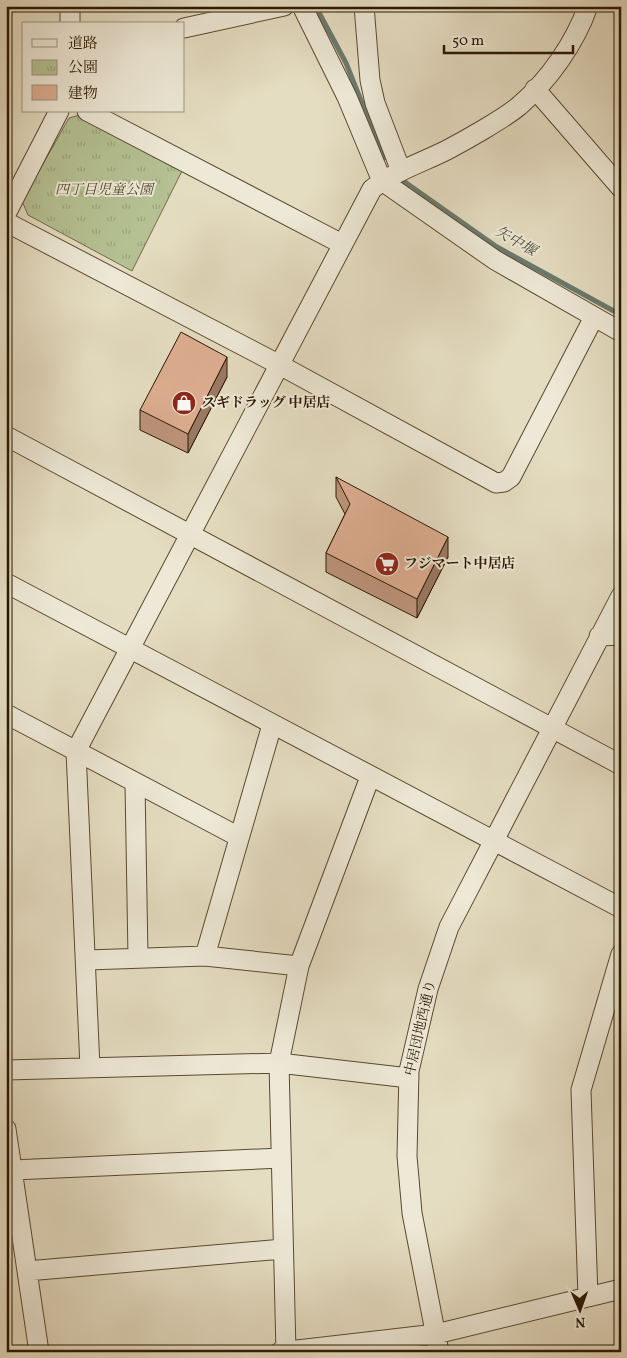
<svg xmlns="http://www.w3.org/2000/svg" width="627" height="1358" font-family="Vollkorn,'Noto Serif JP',serif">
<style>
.park{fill:url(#park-tufts);stroke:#706c4a}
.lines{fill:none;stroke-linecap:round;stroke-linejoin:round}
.stream{stroke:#6b7a6e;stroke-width:5}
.minor-casing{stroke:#5a4930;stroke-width:21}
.minor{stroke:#eee9d7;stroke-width:19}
.wall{fill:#bf967e;stroke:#2b1800}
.shaded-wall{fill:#9b7a66;stroke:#2b1800}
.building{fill:#deae92;stroke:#2b1800}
.labels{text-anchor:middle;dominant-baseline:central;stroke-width:4;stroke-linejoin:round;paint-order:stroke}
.park-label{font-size:14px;font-style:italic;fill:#544b2c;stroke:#eee9d7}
.poi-label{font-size:14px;font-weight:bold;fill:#2b1800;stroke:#eee9d7;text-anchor:start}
.street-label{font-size:14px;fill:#2b1800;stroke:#eee9d7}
.water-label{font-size:15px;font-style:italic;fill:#505140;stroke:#eee9d7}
</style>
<defs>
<pattern id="park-tufts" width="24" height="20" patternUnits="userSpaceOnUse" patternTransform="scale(1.25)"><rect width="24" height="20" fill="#b5c193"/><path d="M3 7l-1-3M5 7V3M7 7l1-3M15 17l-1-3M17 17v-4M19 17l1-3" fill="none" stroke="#9ca57d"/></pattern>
</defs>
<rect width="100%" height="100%" fill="#e5ddc2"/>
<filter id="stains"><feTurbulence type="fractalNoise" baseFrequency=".004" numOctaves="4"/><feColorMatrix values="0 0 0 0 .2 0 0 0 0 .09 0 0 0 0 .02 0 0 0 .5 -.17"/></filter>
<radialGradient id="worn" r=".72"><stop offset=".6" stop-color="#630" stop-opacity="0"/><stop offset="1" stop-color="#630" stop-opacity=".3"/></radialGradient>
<path class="park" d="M 83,114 L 184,167 L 132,271 L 28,215 L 22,201 L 69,118 Z"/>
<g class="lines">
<path class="stream" d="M 316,7 L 346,63 L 384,158
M 402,180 L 497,247 L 621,315"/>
<g class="minor-casing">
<path id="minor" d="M 302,6 L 347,97 L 382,181 L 495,260 L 621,332
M 364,6 L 370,80 L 375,103 L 401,171
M 70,24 L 70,6
M 184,28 L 284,6
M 535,89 L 621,188
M 87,111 L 342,244
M 6,214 L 59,111
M 6,222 L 278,364 L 496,483 L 504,482 L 511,477 L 594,317
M 6,436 L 621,765
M 6,583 L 621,908
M 599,636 L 621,635
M 6,714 L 239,837
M 135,784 L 138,957
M 205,956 L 272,725
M 87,960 L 205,956 L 299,966
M 90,1068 L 76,751 L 372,189 C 395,171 421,163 447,150 C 466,140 503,119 519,106 C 549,80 575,43 588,6
M 6,1070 L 279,1063 L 409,1078
M 6,1129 L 39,1352
M 13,1170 L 281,1158
M 27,1271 L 283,1249
M 588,1297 L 581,1090 L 621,954
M 280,1352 L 436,1334 L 621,1289
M 286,1352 L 279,1063 L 299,966 L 370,777
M 439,1352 L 412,1213 L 407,1156 L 409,1071 L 428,989 L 449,927 L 621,596"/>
</g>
<use href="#minor" class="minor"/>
</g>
<path class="wall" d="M 227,377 L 188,453 L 140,430 L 140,410 Z
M 336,477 L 448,557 L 417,618 L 326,572 L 326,553 L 345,514 L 336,497 Z"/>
<path class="shaded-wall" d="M 227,357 L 227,377 L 188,453 L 188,434 Z
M 448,537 L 448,557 L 417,618 L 417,599 Z"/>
<path class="building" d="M 181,332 L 227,357 L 188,434 L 140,410 Z
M 336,477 L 448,537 L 417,599 L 326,553 L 350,504 Z"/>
<defs>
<g id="shop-disc" transform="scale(1.25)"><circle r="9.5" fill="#8f2418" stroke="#eee9d7"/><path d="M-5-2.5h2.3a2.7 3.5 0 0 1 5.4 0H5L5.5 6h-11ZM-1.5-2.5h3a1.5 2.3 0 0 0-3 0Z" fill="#fff"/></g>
<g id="supermarket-disc" transform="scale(1.25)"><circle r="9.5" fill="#8f2418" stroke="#eee9d7"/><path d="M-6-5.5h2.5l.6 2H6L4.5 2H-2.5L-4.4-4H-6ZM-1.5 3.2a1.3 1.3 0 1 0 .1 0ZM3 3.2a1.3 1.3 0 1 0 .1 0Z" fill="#fff"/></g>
</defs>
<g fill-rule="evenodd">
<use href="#shop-disc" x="184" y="403"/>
<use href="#supermarket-disc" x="387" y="564"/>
</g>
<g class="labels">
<g class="park-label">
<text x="104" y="190">四丁目児童公園</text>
</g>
<g class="poi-label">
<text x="202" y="403">スギドラッグ 中居店</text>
<text x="404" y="564">フジマート中居店</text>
</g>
<g class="street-label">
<text transform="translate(421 1028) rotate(-77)">中居団地西通り</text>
</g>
<g class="water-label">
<text transform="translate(515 242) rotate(30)">矢中堰</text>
</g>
</g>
<rect width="627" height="1358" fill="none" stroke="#e5ddc2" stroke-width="25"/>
<rect x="8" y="8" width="612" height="1343" fill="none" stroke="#2b1800" stroke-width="2.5"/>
<rect x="12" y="12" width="602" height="1333" fill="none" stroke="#2b1800"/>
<rect x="22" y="22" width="162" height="90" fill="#eee9d7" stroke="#a09581"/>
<rect x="32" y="39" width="25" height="8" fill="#eee9d7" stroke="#a09581"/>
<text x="68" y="48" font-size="15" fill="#2b1800">道路</text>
<rect x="32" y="60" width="25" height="15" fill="url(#park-tufts)" stroke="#a09581"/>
<text x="68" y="72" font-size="15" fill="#2b1800">公園</text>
<rect x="32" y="85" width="25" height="15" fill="#deae92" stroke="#a09581"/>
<text x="68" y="98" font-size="15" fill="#2b1800">建物</text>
<g transform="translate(580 1310) rotate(178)" stroke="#eee9d7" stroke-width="4" paint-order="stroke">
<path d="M0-4L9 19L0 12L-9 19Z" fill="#2b1800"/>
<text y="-8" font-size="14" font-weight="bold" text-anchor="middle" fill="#2b1800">N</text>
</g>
<path d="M444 45v8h129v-8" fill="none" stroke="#2b1800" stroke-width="2.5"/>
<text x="452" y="45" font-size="15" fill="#2b1800" stroke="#eee9d7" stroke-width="4" paint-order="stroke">50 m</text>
<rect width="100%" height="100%" filter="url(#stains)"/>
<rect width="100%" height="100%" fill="url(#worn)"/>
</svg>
